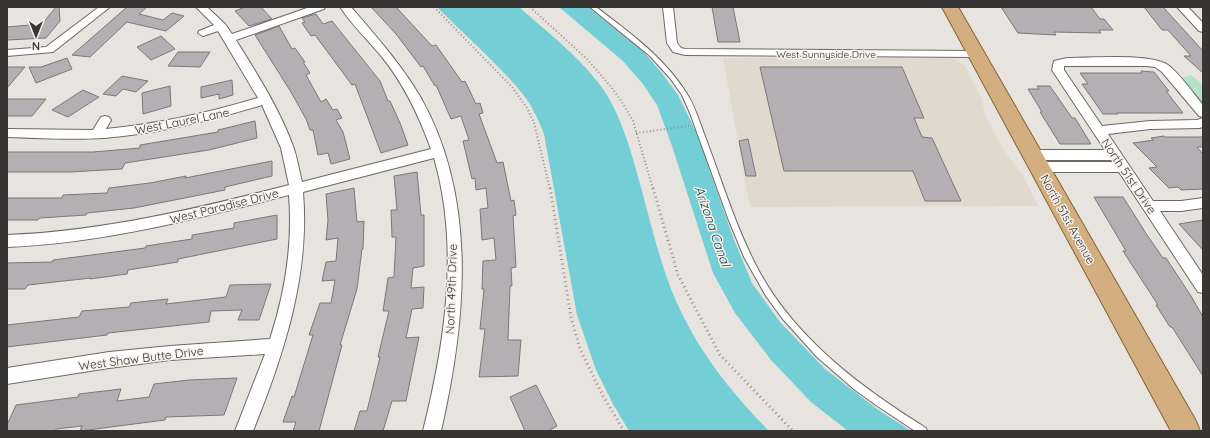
<svg xmlns="http://www.w3.org/2000/svg" width="1210" height="438" font-family="Quicksand,sans-serif">
<style>
.built{fill:#e0d9cd}
.green{fill:#b5e3c5}
.water{fill:#74ced6}
.building{fill:#b4afb3;stroke:#7b777b}
.lines{fill:none;stroke-linecap:round;stroke-linejoin:round}
.lane-casing{stroke:#6c6965;stroke-width:2}
.street-casing{stroke:#6c6965;stroke-width:2}
.primary-casing{stroke:#88612f;stroke-width:2}
.path-far1{stroke:#93918d;stroke-width:2;stroke-dasharray:1 2.5;stroke-linecap:butt}
.path{stroke:#93918d;stroke-width:3;stroke-dasharray:1 3.5;stroke-linecap:butt}
.lane{fill:#fff;fill-rule:evenodd}
.street{fill:#fff;fill-rule:evenodd}
.primary{fill:#d2ae81;fill-rule:evenodd}
.labels{text-anchor:middle;dominant-baseline:central;stroke-width:3;stroke-linejoin:round;paint-order:stroke}
.far-street-label{font-size:10px;fill:#373634;stroke:#f5f1ec}
.street-label{font-size:12px;fill:#373634;stroke:#f5f1ec}
.water-label{font-size:13px;font-style:italic;fill:#194347;stroke:#f5f1ec}
</style>
<rect width="100%" height="100%" fill="#e7e4df"/>
<path class="built" d="M 723,58 L 950,58 L 958,61 L 964,65 L 980,95 L 987,119 L 1003,148 L 1023,176 L 1038,206 L 750,207 Z"/>
<path class="green" d="M 1191,75 L 1203,85 L 1203,113 L 1176,79 Z"/>
<path class="water" d="M 437,7 L 519,7 C 547,32 584,60 605,92 C 621,117 629,145 637,173 C 647,208 655,244 667,278 C 688,338 725,386 769,431 L 629,431 L 613,404 L 596,370 L 577,315 L 544,134 C 539,121 533,108 525,97 C 500,65 465,36 437,7 Z
M 559,7 L 588,7 L 643,51 L 661,72 L 678,95 L 697,134 L 734,240 L 752,283 L 780,322 L 825,369 L 877,409 L 911,431 L 848,431 L 811,402 L 771,360 L 735,313 L 713,273 L 672,146 L 657,105 L 643,84 L 623,61 Z"/>
<path class="building" d="M 56,7 L 59,7 L 60,21 L 46,38 L 7,40 L 7,27 L 42,24 Z
M 127,7 L 147,7 L 139,14 L 163,20 L 172,13 L 184,16 L 166,31 L 127,22 L 90,57 L 72,55 Z
M 245,7 L 261,7 L 272,19 L 249,26 L 235,11 Z
M 371,7 L 396,7 L 432,46 L 436,45 L 462,82 L 465,81 L 476,104 L 480,103 L 483,113 L 479,114 L 497,163 L 503,162 L 511,201 L 514,200 L 516,215 L 513,216 L 516,267 L 511,268 L 512,286 L 510,286 L 508,340 L 521,340 L 518,376 L 479,377 L 485,329 L 480,329 L 484,289 L 482,289 L 483,261 L 496,260 L 494,238 L 482,240 L 480,209 L 488,208 L 486,188 L 476,190 L 475,178 L 472,179 L 463,141 L 469,140 L 461,116 L 451,119 L 436,85 L 435,86 L 423,66 L 421,67 L 396,34 Z
M 712,7 L 733,7 L 740,42 L 718,42 Z
M 1001,7 L 1091,7 L 1100,19 L 1104,19 L 1113,30 L 1099,30 L 1101,33 L 1054,32 L 1056,35 L 1018,33 Z
M 1144,7 L 1163,7 L 1203,51 L 1203,73 L 1184,56 L 1191,56 L 1168,30 L 1162,30 Z
M 316,14 L 323,24 L 332,21 L 380,81 L 388,101 L 390,101 L 400,123 L 408,145 L 381,153 L 355,84 L 352,85 L 315,35 L 311,36 L 302,23 L 305,22 L 302,18 Z
M 279,26 L 292,49 L 295,48 L 305,62 L 303,62 L 310,73 L 306,75 L 321,102 L 326,99 L 333,110 L 337,109 L 342,118 L 336,120 L 343,132 L 350,159 L 331,164 L 328,153 L 318,155 L 313,130 L 310,130 L 306,119 L 291,92 L 255,35 Z
M 161,36 L 175,49 L 151,60 L 137,47 Z
M 178,52 L 210,52 L 200,67 L 168,66 Z
M 67,58 L 72,69 L 36,83 L 29,67 L 41,67 Z
M 7,67 L 25,67 L 7,88 Z
M 760,67 L 902,67 L 924,118 L 914,118 L 922,137 L 932,138 L 961,201 L 925,201 L 913,171 L 784,171 Z
M 1141,71 L 1154,72 L 1169,91 L 1166,91 L 1183,113 L 1117,113 L 1118,114 L 1103,114 L 1082,84 L 1088,84 L 1080,73 L 1142,73 Z
M 122,76 L 148,81 L 136,92 L 123,89 L 116,96 L 103,94 Z
M 232,80 L 233,95 L 219,99 L 219,94 L 201,98 L 201,87 Z
M 170,86 L 171,106 L 143,114 L 142,93 Z
M 1037,86 L 1050,86 L 1072,118 L 1075,118 L 1091,144 L 1060,144 L 1040,112 L 1042,112 L 1028,89 L 1039,89 Z
M 83,90 L 99,97 L 68,117 L 52,110 Z
M 7,99 L 46,99 L 32,116 L 7,116 Z
M 255,121 L 257,138 L 209,150 L 125,163 L 122,169 L 70,172 L 7,172 L 7,152 L 93,152 L 140,148 L 140,145 L 218,132 L 218,130 Z
M 1164,136 L 1165,137 L 1203,137 L 1203,147 L 1197,147 L 1203,154 L 1203,189 L 1181,190 L 1178,187 L 1169,188 L 1149,168 L 1157,167 L 1133,143 L 1154,140 L 1151,138 Z
M 748,139 L 756,176 L 746,176 L 739,141 Z
M 272,161 L 272,176 L 225,187 L 225,190 L 134,208 L 87,213 L 86,215 L 40,218 L 38,220 L 7,220 L 7,198 L 62,198 L 63,195 L 107,193 L 109,188 L 150,183 L 186,176 L 185,178 Z
M 417,172 L 421,215 L 424,215 L 424,266 L 413,268 L 411,288 L 424,287 L 423,308 L 412,309 L 406,338 L 419,337 L 406,401 L 392,401 L 383,431 L 354,431 L 360,411 L 367,411 L 380,357 L 378,357 L 389,311 L 383,311 L 388,278 L 394,277 L 396,237 L 392,237 L 391,210 L 397,210 L 394,176 Z
M 354,188 L 357,222 L 364,221 L 363,249 L 362,249 L 357,289 L 340,345 L 342,345 L 319,431 L 293,431 L 296,422 L 283,422 L 292,396 L 294,397 L 313,335 L 309,335 L 320,303 L 331,303 L 335,280 L 322,281 L 326,262 L 336,261 L 338,238 L 326,240 L 328,220 L 326,194 Z
M 1094,197 L 1123,197 L 1147,235 L 1163,258 L 1166,258 L 1191,296 L 1203,317 L 1203,376 L 1172,327 L 1170,327 L 1156,305 L 1158,305 L 1123,251 L 1126,251 Z
M 277,215 L 277,239 L 178,259 L 178,262 L 128,270 L 127,274 L 90,279 L 91,278 L 28,285 L 25,289 L 7,289 L 7,263 L 52,262 L 53,260 L 145,248 L 146,246 L 192,239 L 192,235 L 234,228 L 234,223 Z
M 1203,220 L 1203,250 L 1179,224 Z
M 271,284 L 259,320 L 238,320 L 242,310 L 211,311 L 209,322 L 108,333 L 107,335 L 7,347 L 7,325 L 79,317 L 82,311 L 129,307 L 131,303 L 168,299 L 166,304 L 226,297 L 230,285 Z
M 237,378 L 224,415 L 166,417 L 165,420 L 80,431 L 82,426 L 56,429 L 55,431 L 7,431 L 7,425 L 16,405 L 78,397 L 79,394 L 121,389 L 117,401 L 149,397 L 154,384 L 189,380 Z
M 536,385 L 557,426 L 548,431 L 525,431 L 510,397 Z"/>
<g class="lines">
<g class="lane-casing">
<path id="lane" d="M 590,7 L 596,7 C 629,32 665,58 687,94 C 696,108 700,124 706,139 C 723,184 737,231 760,273 C 798,341 862,388 926,428 L 927,431 L 915,431 L 876,405 L 855,390 L 817,357 L 782,318 L 766,296 L 744,257 L 728,218 L 690,113 L 682,95 L 670,78 L 650,56 Z"/>
</g>
<g class="street-casing">
<path id="street" d="M 99,7 L 110,7 L 53,52 L 7,56 L 7,50 L 46,47 Z
M 196,7 L 207,7 L 225,24 L 232,34 L 310,7 L 325,7 L 324,9 L 236,40 C 257,74 279,108 293,146 C 297,157 299,170 302,182 L 431,149 C 419,116 404,84 382,57 C 368,40 352,25 340,7 L 351,7 C 376,36 401,64 421,98 C 478,200 466,321 441,431 L 423,431 C 445,343 460,247 434,158 L 303,192 C 310,275 284,354 253,431 L 235,431 L 265,354 L 170,360 L 109,368 L 7,384 L 7,368 L 109,352 L 170,346 L 270,339 C 285,293 293,244 289,195 C 196,219 104,243 7,247 L 7,235 C 103,231 196,209 289,185 L 281,148 L 262,105 C 210,121 158,134 104,138 C 72,140 39,138 7,137 L 7,129 L 93,130 L 101,117 L 105,116 L 109,117 L 111,120 L 106,129 C 158,124 208,113 258,98 L 218,31 L 203,36 L 198,33 L 199,31 L 214,25 Z
M 663,7 L 673,7 L 677,43 L 681,48 L 685,49 L 976,51 L 980,52 L 982,54 L 980,56 L 976,57 L 685,55 L 673,52 L 667,43 Z
M 1177,7 L 1188,7 L 1203,23 L 1203,32 L 1199,31 Z
M 1067,58 C 1090,58 1150,53 1168,65 C 1179,73 1194,94 1203,105 L 1203,117 L 1199,116 L 1162,72 L 1155,67 L 1146,66 L 1064,66 L 1064,70 L 1102,126 L 1150,121 L 1197,120 L 1203,118 L 1203,127 L 1199,128 L 1150,129 L 1108,134 L 1153,201 L 1181,201 L 1203,198 L 1203,208 L 1181,211 L 1160,211 L 1203,275 L 1203,293 L 1198,292 L 1119,172 L 1039,172 L 1034,170 L 1032,167 L 1034,164 L 1039,162 L 1113,162 L 1111,160 L 1032,160 L 1027,158 L 1026,155 L 1027,152 L 1032,150 L 1105,150 L 1052,70 L 1054,61 Z"/>
</g>
<g class="primary-casing">
<path id="primary" d="M 942,7 L 958,7 L 1196,421 L 1200,431 L 1171,431 Z"/>
</g>
<path class="path-far1" d="M 434,7 L 512,87 L 527,108 L 534,123 L 550,189
M 530,7 L 587,59 L 612,88 L 623,104 L 633,121 L 653,189
M 636,133 L 689,126"/>
<path class="path" d="M 550,188 L 571,317 L 580,349 L 603,396 L 624,431
M 653,188 L 678,275 L 720,355 L 793,431"/>
<use href="#lane" class="lane"/>
<use href="#street" class="street"/>
<use href="#primary" class="primary"/>
</g>
<g class="labels">
<g class="far-street-label">
<text x="826" y="54">West Sunnyside Drive</text>
</g>
<g class="street-label">
<text transform="translate(182 121) rotate(-11)">West Laurel Lane</text>
<text transform="translate(1129 176) rotate(56)">North 51st Drive</text>
<text transform="translate(224 206) rotate(-14)">West Paradise Drive</text>
<text transform="translate(1068 219) rotate(61)">North 51st Avenue</text>
<text transform="translate(451 289) rotate(-88)">North 49th Drive</text>
<text transform="translate(141 358) rotate(-7)">West Shaw Butte Drive</text>
</g>
<g class="water-label">
<text transform="translate(713 226) rotate(71)">Arizona Canal</text>
</g>
</g>
<rect width="1210" height="438" fill="none" stroke="#373634" stroke-width="16"/>
<g transform="translate(36 36) rotate(180)" stroke="#f5f1ec" stroke-width="3" paint-order="stroke">
<path d="M0-3L7 15L0 10L-7 15Z" fill="#373634"/>
<text y="-6" font-size="11" font-weight="bold" text-anchor="middle" fill="#373634">N</text>
</g>
</svg>
